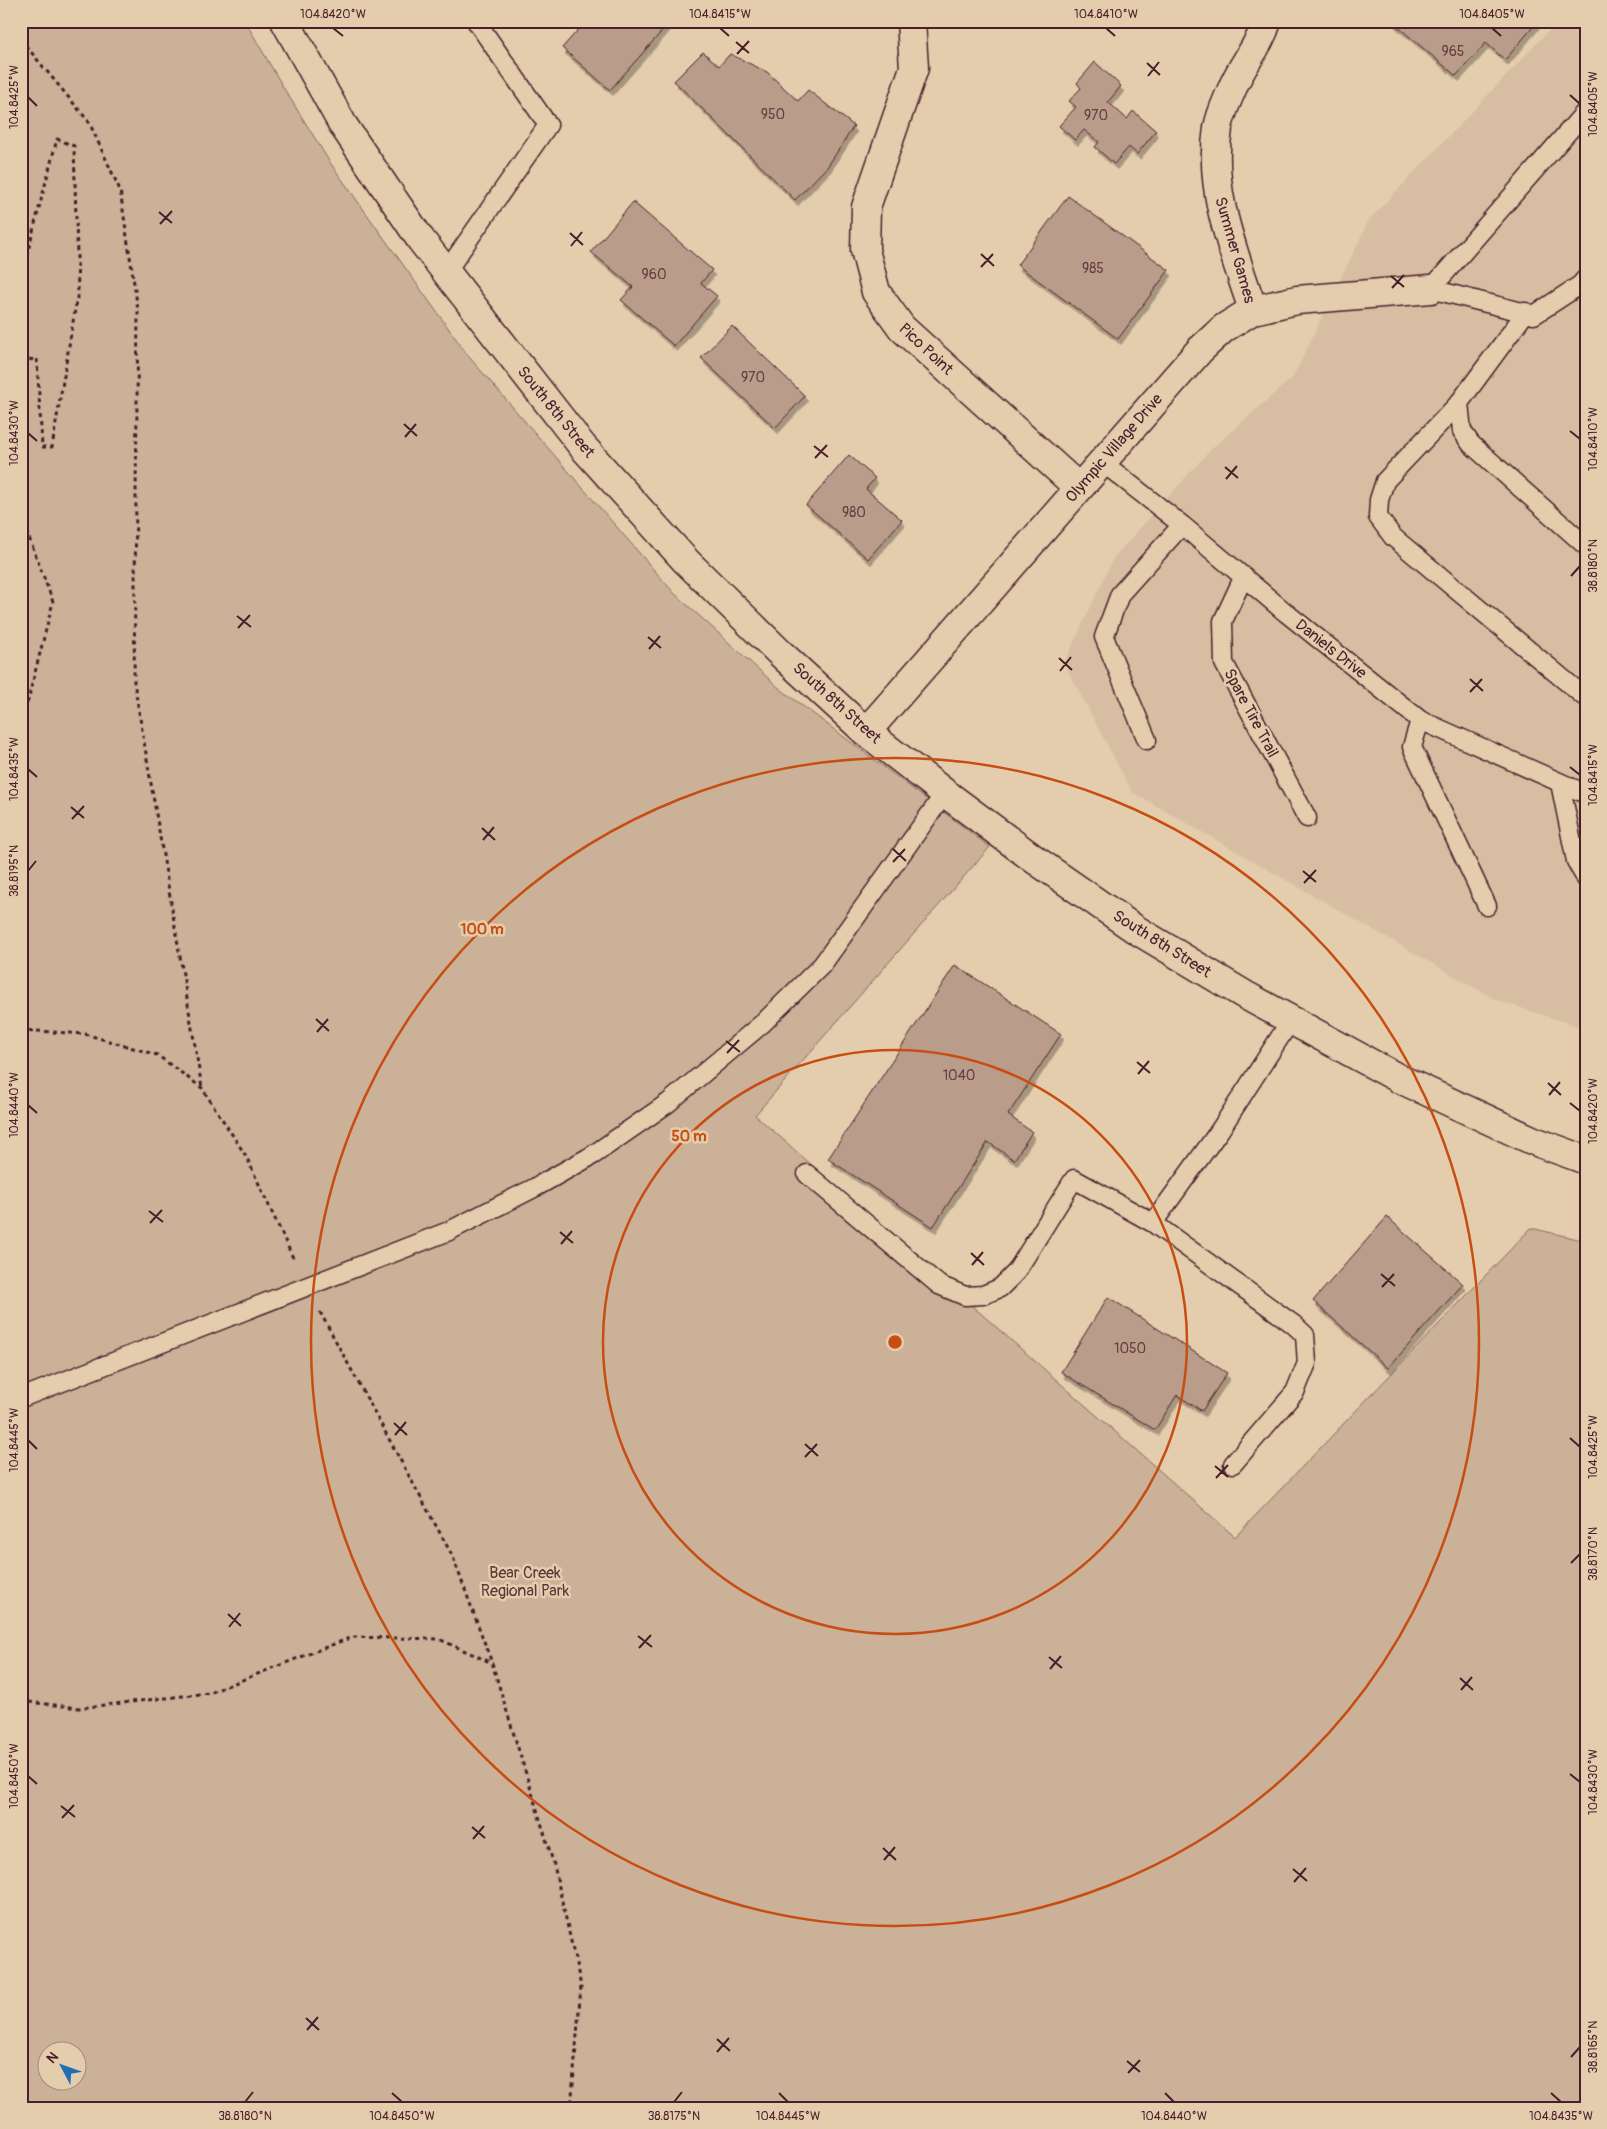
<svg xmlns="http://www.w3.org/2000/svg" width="1607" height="2129" font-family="Pangolin,sans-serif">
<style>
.built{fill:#d7bea2}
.green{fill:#cbb198;stroke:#8a6862;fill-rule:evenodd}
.building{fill:#b99c89;stroke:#4a1f2b;filter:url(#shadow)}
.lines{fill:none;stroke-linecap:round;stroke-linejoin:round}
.service-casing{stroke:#4a1f2b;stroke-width:21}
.minor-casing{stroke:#4a1f2b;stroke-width:31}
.secondary-casing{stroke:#4a1f2b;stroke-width:31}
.path{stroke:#4a1f2b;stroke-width:3;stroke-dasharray:4 4;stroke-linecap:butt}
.service{stroke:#e4cdad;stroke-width:18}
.minor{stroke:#e4cdad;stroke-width:28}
.secondary{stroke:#e4cdad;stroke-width:28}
.ticks{fill:none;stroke:#4a1f2b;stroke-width:2}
.ring{fill:none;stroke:#c84d12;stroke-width:2.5}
.labels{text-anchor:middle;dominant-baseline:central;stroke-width:5;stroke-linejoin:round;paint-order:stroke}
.number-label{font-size:14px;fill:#663e42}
.street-label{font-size:16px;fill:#4a1f2b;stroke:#e4cdad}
.park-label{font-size:16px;fill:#5d353b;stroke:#e4cdad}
.centre{fill:#c84d12;stroke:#e4cdad;stroke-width:2.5}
.ring-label{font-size:15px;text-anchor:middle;font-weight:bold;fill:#c84d12;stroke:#e4cdad;stroke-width:5;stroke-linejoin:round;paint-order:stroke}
.neatline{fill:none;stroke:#4a1f2b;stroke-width:2}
.ticks-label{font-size:12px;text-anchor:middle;fill:#4a1f2b}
</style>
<defs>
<filter id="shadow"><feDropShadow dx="3" dy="5.5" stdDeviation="0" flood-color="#0004"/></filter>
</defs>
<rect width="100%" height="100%" fill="#e4cdad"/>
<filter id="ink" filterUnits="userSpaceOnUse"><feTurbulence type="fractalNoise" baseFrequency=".02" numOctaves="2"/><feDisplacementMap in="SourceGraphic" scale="10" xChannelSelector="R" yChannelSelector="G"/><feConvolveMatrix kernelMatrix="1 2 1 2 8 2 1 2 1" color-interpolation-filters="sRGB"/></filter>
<g filter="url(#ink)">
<path class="built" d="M 1558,21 L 1586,21 L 1586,1029 L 1496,1000 L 1132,792 L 1064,663 L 1114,557 L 1211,449 L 1293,377 L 1369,220 Z"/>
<path class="green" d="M 21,21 L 245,21 L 283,87 L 331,164 L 469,357 L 674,593 L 779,688 L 990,847 L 755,1115 L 1235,1537 L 1531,1228 L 1586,1241 L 1586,2108 L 21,2108 ZM 48,2052 L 78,2052 L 78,2082 L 48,2082 Z"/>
<path class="building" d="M 586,21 L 671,21 L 610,90 L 562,48 Z
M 1391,21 L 1538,21 L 1505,60 L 1486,43 L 1456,76 Z
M 703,52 L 719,66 L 730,54 L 767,72 L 798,101 L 808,90 L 854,126 L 828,166 L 795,200 L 674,81 Z
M 1095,62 L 1121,86 L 1108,102 L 1127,119 L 1133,111 L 1156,131 L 1137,154 L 1129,147 L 1114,164 L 1095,147 L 1099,142 L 1084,130 L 1075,140 L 1059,126 L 1076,107 L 1069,101 L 1081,88 L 1077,83 Z
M 1068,196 L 1169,270 L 1118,339 L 1017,265 Z
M 633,202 L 712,270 L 701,283 L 717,296 L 674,346 L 621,300 L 633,287 L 591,252 Z
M 732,326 L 805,396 L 775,428 L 701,358 Z
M 849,455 L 875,478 L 866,489 L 902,520 L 868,559 L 806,505 Z
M 955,965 L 1061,1034 L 1008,1115 L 1032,1132 L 1014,1160 L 988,1142 L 933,1227 L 828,1159 Z
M 1387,1217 L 1463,1284 L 1388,1368 L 1313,1301 Z
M 1108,1297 L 1227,1373 L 1202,1411 L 1177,1395 L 1155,1430 L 1061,1372 Z"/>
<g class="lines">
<g class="service-casing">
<path id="service" d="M 1586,111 L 1431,289 L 1534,315 L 1580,285 L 1586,278
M 446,272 L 548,125 L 476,21
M 1526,312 L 1459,403 L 1462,431 L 1471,444 L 1586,546
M 1459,403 L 1385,481 L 1379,500 L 1378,517 L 1393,537 L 1586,698
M 1102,462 L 1182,525 L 1285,612 L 1420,720 L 1586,794
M 1244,576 L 1223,621 L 1224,663 L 1307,818
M 1420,720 L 1412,747 L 1487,906
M 1147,740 L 1104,637 L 1120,594 L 1182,525
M 1560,783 L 1576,861 L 1586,879
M 807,1174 L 939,1285 L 965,1296 L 983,1295 L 1000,1288 L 1016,1272 L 1074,1179 L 1153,1223 L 1220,1130 L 1291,1020
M 1153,1223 L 1293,1324 L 1305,1335 L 1307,1363 L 1295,1392 L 1233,1464
M 21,1398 L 449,1231 L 536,1187 L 593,1155 L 668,1103 L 763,1023 L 822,965 L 945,793"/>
</g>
<g class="minor-casing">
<path id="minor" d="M 911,21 L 914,68 L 866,207 L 865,250 L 876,292 L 902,328 L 1079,488
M 1253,310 C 1234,252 1208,191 1218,128 C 1220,115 1227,101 1232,89 C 1241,65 1260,46 1267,21
M 866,732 L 1200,350 L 1224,328 L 1253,310 L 1297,300 L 1431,289"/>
</g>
<g class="secondary-casing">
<path id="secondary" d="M 285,21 L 343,125 L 421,240 L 583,447 L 686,561 L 780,653 L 866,732 L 945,793 L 1034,859 L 1135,929 L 1245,995 L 1398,1078 L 1534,1141 L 1586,1160"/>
</g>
<path class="path" d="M 21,40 L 89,122 L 120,190 L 138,310 L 134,682 L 202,1088
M 21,334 L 25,328 L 24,266 L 57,139 L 74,146 L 78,292 L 52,447 L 42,447 L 37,359 L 26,360 L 21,386
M 21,516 L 53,602 L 27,704
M 21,692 L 26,703
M 21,1030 L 85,1034 L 157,1055 L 202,1088 L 246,1156 L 294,1260
M 320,1312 L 453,1557 L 492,1663
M 21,1701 L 79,1708 L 209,1693 L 352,1637 L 439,1639 L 492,1663 L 554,1865 L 581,1986 L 571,2108"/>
<use href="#service" class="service"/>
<use href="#minor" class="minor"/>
<use href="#secondary" class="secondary"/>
</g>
</g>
<path class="ticks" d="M 333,28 L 343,36M 720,28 L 729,36M 1106,28 L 1115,36M 1492,28 L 1501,36M 736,42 L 749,53M 737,54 L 749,41M 1147,63 L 1160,75M 1148,76 L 1159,62M 1570,95 L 1580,104M 28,97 L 37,106M 159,212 L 172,223M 160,224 L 172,211M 570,233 L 583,245M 571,246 L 582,232M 981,254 L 994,266M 981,267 L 993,254M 1391,276 L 1404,287M 1392,288 L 1404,275M 404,424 L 417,436M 1570,431 L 1580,439M 28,433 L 37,441M 405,437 L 416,424M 814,446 L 828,457M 815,458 L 827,445M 1225,467 L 1238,478M 1226,479 L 1237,466M 1571,576 L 1580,566M 237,616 L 251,627M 238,628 L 250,615M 648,637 L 661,648M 649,649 L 660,636M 1059,658 L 1072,670M 1060,671 L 1071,657M 1470,679 L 1483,691M 1470,692 L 1482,679M 1570,767 L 1580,775M 28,769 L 37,777M 71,807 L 84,818M 72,819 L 84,806M 482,828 L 495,840M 483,840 L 494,827M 893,849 L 906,861M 893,862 L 905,849M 28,871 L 36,861M 1303,871 L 1316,882M 1304,883 L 1316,870M 316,1019 L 329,1031M 317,1032 L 328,1019M 726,1041 L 740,1052M 727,1053 L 739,1040M 1137,1062 L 1150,1073M 1138,1074 L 1149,1061M 1548,1083 L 1561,1095M 1549,1095 L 1560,1082M 1570,1103 L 1580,1111M 28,1105 L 37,1113M 149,1211 L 163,1222M 150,1223 L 162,1210M 560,1232 L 573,1243M 561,1244 L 572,1231M 971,1253 L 984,1265M 972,1265 L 983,1252M 1381,1274 L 1395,1286M 1382,1287 L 1394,1274M 394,1423 L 407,1435M 395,1435 L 406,1422M 1570,1438 L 1580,1447M 28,1440 L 37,1449M 805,1444 L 818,1456M 805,1457 L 817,1444M 1215,1466 L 1228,1477M 1216,1478 L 1228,1465M 1571,1563 L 1580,1554M 228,1614 L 241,1626M 229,1627 L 240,1613M 638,1636 L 652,1647M 639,1648 L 651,1635M 1049,1657 L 1062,1668M 1050,1669 L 1061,1656M 1460,1678 L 1473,1690M 1461,1690 L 1472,1677M 1570,1774 L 1580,1782M 28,1776 L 37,1784M 61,1806 L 75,1817M 62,1818 L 74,1805M 472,1827 L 485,1838M 473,1839 L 484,1826M 883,1848 L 896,1860M 884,1860 L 895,1847M 1293,1869 L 1307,1881M 1294,1882 L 1306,1868M 306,2018 L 319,2030M 307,2030 L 318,2017M 717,2039 L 730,2051M 717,2052 L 729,2038M 1571,2057 L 1580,2047M 1127,2061 L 1140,2072M 1128,2073 L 1140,2060M 392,2093 L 402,2102M 779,2093 L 788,2102M 1165,2093 L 1174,2102M 1551,2093 L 1561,2102M 245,2102 L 253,2092M 674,2102 L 682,2092"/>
<g class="ring">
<circle cx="895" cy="1342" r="292"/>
<circle cx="895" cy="1342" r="584"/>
</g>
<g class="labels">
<g class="number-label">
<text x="1453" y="51">965</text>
<text x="773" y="114">950</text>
<text x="1096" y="115">970</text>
<text x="1093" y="268">985</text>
<text x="654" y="274">960</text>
<text x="753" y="377">970</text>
<text x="854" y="512">980</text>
<text x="959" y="1075">1040</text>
<text x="1130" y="1348">1050</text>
</g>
<g class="street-label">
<text transform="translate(1235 250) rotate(74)">Summer Games</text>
<text transform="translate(926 349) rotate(43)">Pico Point</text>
<text transform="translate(556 412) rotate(51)">South 8th Street</text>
<text transform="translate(1114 448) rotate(-49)">Olympic Village Drive</text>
<text transform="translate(1331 649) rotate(38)">Daniels Drive</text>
<text transform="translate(837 703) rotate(42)">South 8th Street</text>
<text transform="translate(1251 713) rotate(62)">Spare Tire Trail</text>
<text transform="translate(1162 944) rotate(32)">South 8th Street</text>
</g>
<g class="park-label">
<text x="525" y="1573">Bear Creek<tspan x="525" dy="18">Regional Park</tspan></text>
</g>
</g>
<circle cx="895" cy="1342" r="8" class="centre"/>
<g class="ring-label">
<text x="482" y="934">100 m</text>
<text x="689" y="1141">50 m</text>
</g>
<rect width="1607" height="2129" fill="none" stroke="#e4cdad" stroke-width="55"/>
<g transform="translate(62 2066) rotate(311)"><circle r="24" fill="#e4cdad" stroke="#a68779"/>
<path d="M0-4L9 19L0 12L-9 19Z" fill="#1f6fb2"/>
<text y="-8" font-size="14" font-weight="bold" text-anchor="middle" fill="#4a1f2b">N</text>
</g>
<rect x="28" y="28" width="1552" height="2074" class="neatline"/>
<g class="ticks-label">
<text x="333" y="18">104.8420°W</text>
<text x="720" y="18">104.8415°W</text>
<text x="1106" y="18">104.8410°W</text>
<text x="1492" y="18">104.8405°W</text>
<text transform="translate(14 97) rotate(-90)" y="4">104.8425°W</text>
<text transform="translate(1593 104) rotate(-90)" y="4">104.8405°W</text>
<text transform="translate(14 433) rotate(-90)" y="4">104.8430°W</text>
<text transform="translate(1593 439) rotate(-90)" y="4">104.8410°W</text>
<text transform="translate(1593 566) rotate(-90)" y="4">38.8180°N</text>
<text transform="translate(14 769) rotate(-90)" y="4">104.8435°W</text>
<text transform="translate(1593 775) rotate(-90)" y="4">104.8415°W</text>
<text transform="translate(14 871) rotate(-90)" y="4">38.8195°N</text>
<text transform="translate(14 1105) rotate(-90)" y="4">104.8440°W</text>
<text transform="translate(1593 1111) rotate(-90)" y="4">104.8420°W</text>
<text transform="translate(14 1440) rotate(-90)" y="4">104.8445°W</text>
<text transform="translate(1593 1447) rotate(-90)" y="4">104.8425°W</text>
<text transform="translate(1593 1554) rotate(-90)" y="4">38.8170°N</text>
<text transform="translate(14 1776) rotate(-90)" y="4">104.8450°W</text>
<text transform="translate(1593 1782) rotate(-90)" y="4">104.8430°W</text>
<text transform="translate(1593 2047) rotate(-90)" y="4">38.8165°N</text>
<text x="245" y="2120">38.8180°N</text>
<text x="402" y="2120">104.8450°W</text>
<text x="674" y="2120">38.8175°N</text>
<text x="788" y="2120">104.8445°W</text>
<text x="1174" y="2120">104.8440°W</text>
<text x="1561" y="2120">104.8435°W</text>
</g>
</svg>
